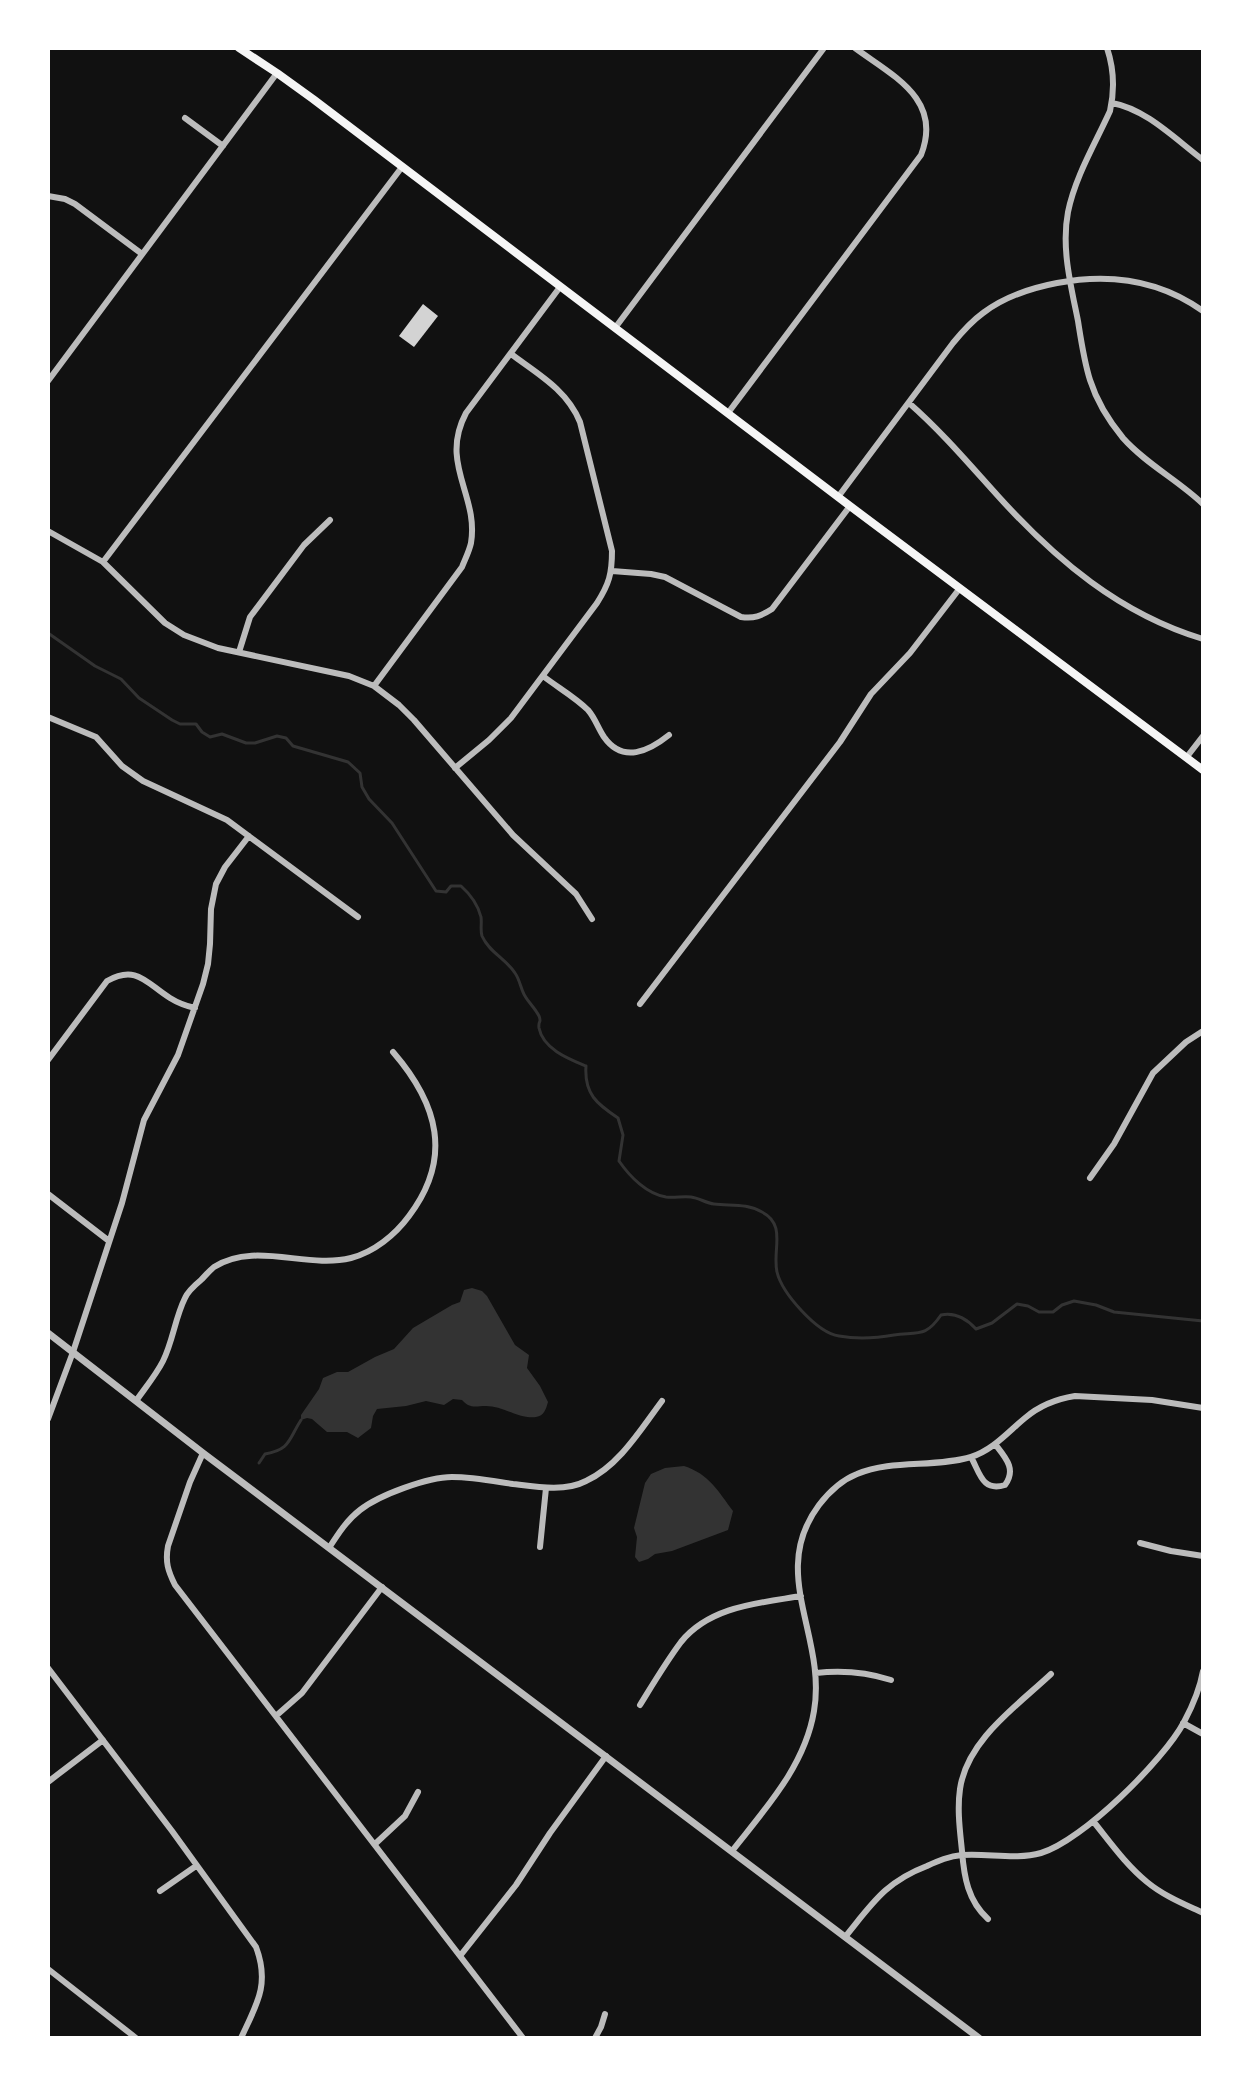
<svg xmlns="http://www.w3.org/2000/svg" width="1251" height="2086" font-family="Barlow,sans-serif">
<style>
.water{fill:#333}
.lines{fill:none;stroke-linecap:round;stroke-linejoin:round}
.stream{stroke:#333;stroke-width:3}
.building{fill:#d3d3d3}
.minor{stroke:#bcbcbc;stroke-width:6}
.tertiary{stroke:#bcbcbc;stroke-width:7}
.secondary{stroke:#f5f5f5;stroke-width:8}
</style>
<rect width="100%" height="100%" fill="#111"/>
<path class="water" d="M 472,1288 L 482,1291 L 487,1296 L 515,1345 L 529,1355 L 527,1368 L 540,1386 L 548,1402 C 546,1409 544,1416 536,1417 C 519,1419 503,1406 486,1406 C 475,1406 470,1409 462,1400 L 453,1399 L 444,1405 L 426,1401 L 406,1406 L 377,1409 L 373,1416 L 371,1428 L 358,1438 L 347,1432 L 327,1432 L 312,1419 L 307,1418 L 301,1420 L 301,1415 L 319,1389 L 323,1378 L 337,1372 L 348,1372 L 375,1357 L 394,1349 L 413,1328 L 452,1305 L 460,1302 L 464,1290 Z
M 684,1466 C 709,1474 718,1491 733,1511 L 728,1530 L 672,1551 L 655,1554 L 648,1559 L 639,1562 L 635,1557 L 637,1537 L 634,1528 L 645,1483 L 651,1474 L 665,1468 Z"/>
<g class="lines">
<path class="stream" d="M 48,633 L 95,666 L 121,679 L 139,698 L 172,720 L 180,724 L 196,724 L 202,732 L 210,737 L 222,734 L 246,743 L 255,743 L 277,736 L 286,738 L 293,746 L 348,762 L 360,773 L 362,787 L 369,799 L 392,823 L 436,891 L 446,892 L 451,886 L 461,886 C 470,894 478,905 481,917 C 482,924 480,929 482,936 C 489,952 506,959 515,973 C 520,980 521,990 525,996 C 529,1003 535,1008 539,1016 C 542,1024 538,1019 539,1028 C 543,1049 569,1059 586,1066 C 584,1094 597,1104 618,1118 L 623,1135 L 619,1161 C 630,1177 647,1194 666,1197 C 675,1198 683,1196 691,1197 C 699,1198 706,1203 714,1204 C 731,1206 747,1203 762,1212 C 787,1225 772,1250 777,1272 C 782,1293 817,1333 839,1336 C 856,1339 877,1338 894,1335 C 919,1332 926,1337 941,1315 C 955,1312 966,1318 976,1329 L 992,1323 L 1017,1304 L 1028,1306 L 1039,1312 L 1053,1312 L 1062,1305 L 1074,1301 L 1096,1305 L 1114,1312 L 1203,1321
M 259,1463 L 265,1454 C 291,1449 288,1440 301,1420"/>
</g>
<path class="building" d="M 423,304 L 438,316 L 414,347 L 399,336 Z"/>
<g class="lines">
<path class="minor" d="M 1107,48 C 1114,69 1115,89 1110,111 C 1095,144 1075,177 1068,212 C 1061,248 1071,286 1078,321 C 1081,340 1084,361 1090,380 C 1097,402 1109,421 1123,438 C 1146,464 1178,480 1203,504
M 1112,103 C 1146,109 1175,139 1203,160
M 185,118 L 223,146
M 48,196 L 65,199 L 75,204 L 142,254
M 615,328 L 824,48
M 48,381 L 277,73
M 909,403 C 942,432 969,464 998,496 C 1056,560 1120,614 1203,639
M 728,413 L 921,155 C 943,99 893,76 855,48
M 838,497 L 953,343 C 962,332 972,321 983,313 C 1004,297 1031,288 1057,283 C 1109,273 1158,279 1203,311
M 48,531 L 103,562 L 165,623 L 184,635 L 218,648 L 349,676 L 374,686 L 399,705 L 414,720 L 513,835 L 576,894 L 592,919
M 103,562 L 402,167
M 612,571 L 651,574 L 665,577 L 741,617 C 754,619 761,616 772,609 L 850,506
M 239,652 L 250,617 L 304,545 L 330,520
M 543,676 C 557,687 575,697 588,710 C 595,718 598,728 604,737 C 623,764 649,751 669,735
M 374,686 L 462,567 C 465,559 469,552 471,543 C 479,495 439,464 466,413 L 560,287
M 48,717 L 96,737 L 122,766 L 143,781 L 227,820 L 358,917
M 1186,758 L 1203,736
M 455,768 L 489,740 L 511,718 L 597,603 C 609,584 612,574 612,551 L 580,422 C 567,390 538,374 511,354
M 640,1004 L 840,742 L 871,694 L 910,653 L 960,588
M 48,1060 L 107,981 C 137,964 147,984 170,998 C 178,1003 186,1006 195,1008
M 1090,1178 L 1114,1144 L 1153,1073 L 1186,1042 L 1203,1031
M 48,1194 L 109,1241
M 136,1401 C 145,1388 156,1375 163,1361 C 173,1341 175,1318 185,1298 C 188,1291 195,1285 201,1280 C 205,1276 209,1271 214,1267 C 255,1241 306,1269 351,1258 C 374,1252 395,1235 409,1216 C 453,1158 438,1104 393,1052
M 48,1419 L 73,1352 L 122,1203 L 144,1120 L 178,1055 L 203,984 L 208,964 L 210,944 L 211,909 L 216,884 L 225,867 L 249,836
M 203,1453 L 190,1482 L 168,1546 C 165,1562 168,1571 175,1585 L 523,2038
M 971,1457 C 980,1473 982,1492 1005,1485 C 1017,1469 1005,1457 995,1444
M 1140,1543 L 1171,1551 L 1203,1556
M 540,1547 L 546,1488
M 329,1548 C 338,1534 347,1520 360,1510 C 379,1495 428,1477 452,1477 C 473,1477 493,1481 513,1484 C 537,1487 565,1492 586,1481 C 619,1466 641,1429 662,1401
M 48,1668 L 172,1831 L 256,1947 C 270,1984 257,2004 241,2038
M 816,1673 C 842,1670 866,1672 891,1680
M 640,1705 C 653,1684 666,1662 681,1642 C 710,1606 760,1603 801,1596
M 277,1715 L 302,1693 L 382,1587
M 1183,1723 L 1203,1734
M 48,1782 L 103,1740
M 1093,1821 C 1110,1842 1126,1865 1147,1882 C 1164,1896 1184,1904 1203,1913
M 375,1844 L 405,1816 L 418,1792
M 732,1851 C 765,1809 805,1766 814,1711 C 827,1636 768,1573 819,1505 C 829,1492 842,1480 857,1474 C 892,1459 934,1468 971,1457 C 993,1450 1008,1432 1025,1418 C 1039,1406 1056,1399 1075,1396 L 1152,1400 L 1203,1408
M 160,1891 L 196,1866
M 988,1919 C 968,1901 964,1877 962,1851 C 960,1831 957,1810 960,1789 C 967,1740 1017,1706 1051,1674
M 845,1937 C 872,1904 885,1882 927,1866 C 938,1861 949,1856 962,1855 C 988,1853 1016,1860 1041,1853 C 1082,1841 1164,1760 1184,1722 C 1192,1707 1200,1688 1203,1671
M 460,1956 L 516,1885 L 550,1833 L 606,1756
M 48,1969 L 136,2038
M 595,2038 L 601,2027 L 605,2014"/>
<path class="tertiary" d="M 48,1333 L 203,1453 L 979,2038"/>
<path class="secondary" d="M 239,48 L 277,73 L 313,99 L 850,506 L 1203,770"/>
</g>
<rect width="1251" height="2086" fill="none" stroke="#ffffff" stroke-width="100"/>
</svg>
